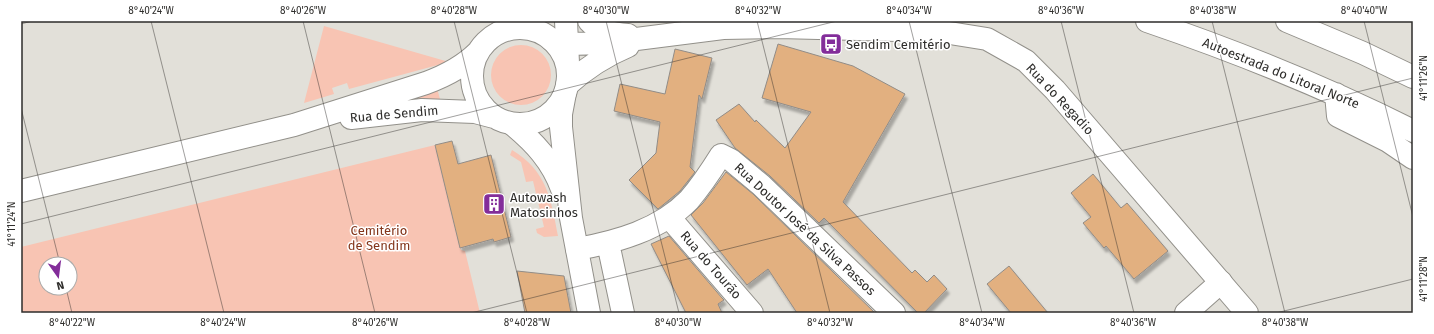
<svg xmlns="http://www.w3.org/2000/svg" width="1434" height="334" font-family="'Fira Sans',sans-serif">
<style>
.green{fill:#f8c4b3;fill-rule:evenodd}
.building{fill:#e2b080;stroke:#918c87;filter:url(#shadow)}
.lines{fill:none;stroke-linecap:round;stroke-linejoin:round}
.street-casing{stroke:#92908a;stroke-width:24}
.secondary-casing{stroke:#92908a;stroke-width:24}
.primary-casing{stroke:#92908a;stroke-width:24}
.highway-casing{stroke:#92908a;stroke-width:24}
.street{stroke:#fff;stroke-width:22}
.secondary{stroke:#fff;stroke-width:22}
.primary{stroke:#fff;stroke-width:22}
.highway{stroke:#fff;stroke-width:22}
.ticks{fill:none;stroke:#2e2d2b;stroke-width:1;stroke-opacity:0.45}
.labels{text-anchor:middle;dominant-baseline:central;stroke-width:3;stroke-linejoin:round;paint-order:stroke}
.poi-label{font-size:13px;fill:#2e2d2b;stroke:#fff;text-anchor:start}
.street-label{font-size:13px;fill:#2e2d2b;stroke:#fff}
.park-label{font-size:13px;fill:#84361b;stroke:#fff}
.neatline{fill:none;stroke:#2e2d2b;stroke-width:1.5}
.ticks-label{font-size:10px;text-anchor:middle;fill:#2e2d2b}
</style>
<defs>
<filter id="shadow"><feDropShadow dx="2.5" dy="4.5" stdDeviation="1" flood-color="#0004"/></filter>
</defs>
<rect width="100%" height="100%" fill="#e2e0d9"/>
<path class="green" d="M 324,26 L 449,62 L 349,89 L 347,83 L 332,88 L 334,94 L 304,103 Z
M491 75a30 30 0 1 1 60 0a30 30 0 1 1-60 0Z
M 437,88 L 441,103 L 398,101 Z
M 435,145 L 461,250 L 465,251 L 480,313 L 21,313 L 21,247 ZM 46,264 L 70,264 L 70,288 L 46,288 Z
M 512,150 C 547,171 551,199 558,236 L 544,237 L 537,233 L 536,229 L 544,227 L 533,181 L 526,182 L 521,162 L 510,155 Z"/>
<path class="building" d="M 778,44 L 853,66 L 905,94 L 843,202 L 912,273 L 915,270 L 927,282 L 934,275 L 947,289 L 924,313 L 918,313 L 824,218 L 819,223 L 770,176 L 735,148 L 716,120 L 739,104 L 755,122 L 756,120 L 785,148 L 811,112 L 762,98 Z
M 675,49 L 712,58 L 702,99 L 699,95 L 690,167 L 695,172 L 680,191 L 658,209 L 629,180 L 656,153 L 660,122 L 614,111 L 620,84 L 665,94 Z
M 452,141 L 458,164 L 491,155 L 511,237 L 494,242 L 493,239 L 460,248 L 435,145 Z
M 726,172 L 753,194 L 875,313 L 797,313 L 768,269 L 747,285 L 691,215 L 703,203 Z
M 1093,174 L 1121,208 L 1127,203 L 1168,251 L 1134,279 L 1106,246 L 1104,248 L 1083,223 L 1091,217 L 1071,193 Z
M 669,236 L 722,298 L 724,300 L 718,304 L 722,313 L 686,313 L 651,244 Z
M 1009,266 L 1048,313 L 1011,313 L 987,284 Z
M 517,271 L 564,276 L 571,313 L 525,313 Z"/>
<g class="lines">
<g class="street-casing">
<path id="street" d="M 552,40 L 568,44
M 669,217 L 752,313
M 608,243 L 623,313
M 577,249 C 616,242 660,230 689,200 C 701,186 711,171 721,155 L 731,160 L 761,185 L 894,313
M 1186,313 L 1221,282"/>
</g>
<g class="secondary-casing">
<path id="secondary" d="M 589,21 C 598,31 615,34 628,35
M 568,44 L 605,43 L 723,28 L 779,27 L 937,31 L 987,39 L 1026,61 L 1055,90 L 1247,313
M 567,85 C 586,68 604,56 628,46
M 565,93 L 561,114 L 561,127 L 571,218 L 589,313
M 512,124 C 534,142 552,161 562,189"/>
</g>
<g class="primary-casing">
<path id="primary" d="M 566,21 L 568,63
M472 76a48 48 0 1 1 96 0a48 48 0 1 1-96 0Z
M 351,118 L 422,110 L 475,112 L 494,117
M 21,191 L 294,125 L 426,83 C 445,76 463,67 478,52"/>
</g>
<g class="highway-casing">
<path id="highway" d="M 1147,21 C 1238,52 1327,88 1413,131
M 1287,21 L 1363,53 L 1413,77
M 1336,94 L 1338,116 L 1388,141 L 1413,158"/>
</g>
<use href="#street" class="street"/>
<use href="#secondary" class="secondary"/>
<use href="#primary" class="primary"/>
<use href="#highway" class="highway"/>
</g>
<path class="ticks" d="M 151,21 L 224,313M 303,21 L 375,313M 454,21 L 527,313M 606,21 L 679,313M 757,21 L 830,313M 909,21 L 982,313M 1061,21 L 1134,313M 1212,21 L 1285,313M 1364,21 L 1413,217M 21,24 L 32,21M 21,108 L 60,264M 21,224 L 837,21M 66,288 L 72,313M 471,313 L 1413,78M 1276,313 L 1413,279"/>
<defs>
<g id="bus-square" transform="scale(1.15)"><rect x="-9" y="-9" width="18" height="18" rx="4" fill="#832d9a" stroke="#fff"/><path d="M-5-6H5V4H4V6H2V4H-2V6H-4V4H-5ZM-3.5-4V0h7V-4ZM-3.5 1.2v1.5H-2V1.2ZM2 1.2v1.5H3.5V1.2Z" fill="#fff"/></g>
<g id="building-square" transform="scale(1.15)"><rect x="-9" y="-9" width="18" height="18" rx="4" fill="#832d9a" stroke="#fff"/><path d="M-4-6H4V6H1V3H-1V6H-4ZM-2.5-4.3h1.7v1.8h-1.7ZM.8-4.3h1.7v1.8H.8ZM-2.5-1h1.7V.8h-1.7ZM.8-1h1.7V.8H.8Z" fill="#fff"/></g>
</defs>
<g fill-rule="evenodd">
<use href="#bus-square" x="831" y="44"/>
<use href="#building-square" x="494" y="204"/>
</g>
<g class="labels">
<g class="poi-label">
<text x="846" y="44">Sendim Cemitério</text>
<text x="510" y="197">Autowash<tspan x="510" dy="15">Matosinhos</tspan></text>
</g>
<g class="street-label">
<text transform="translate(1281 73) rotate(22)">Autoestrada do Litoral Norte</text>
<text transform="translate(1060 99) rotate(47)">Rua do Regadio</text>
<text transform="translate(394 114) rotate(-5)">Rua de Sendim</text>
<text transform="translate(805 229) rotate(43)">Rua Doutor José da Silva Passos</text>
<text transform="translate(711 265) rotate(49)">Rua do Tourão</text>
</g>
<g class="park-label">
<text x="379" y="230">Cemitério<tspan x="379" dy="15">de Sendim</tspan></text>
</g>
</g>
<rect width="1434" height="334" fill="none" stroke="#ffffff" stroke-width="44"/>
<g transform="translate(58 276) rotate(166)"><circle r="19" fill="#ffffff" stroke="#ababaa"/>
<path d="M0-3L7 15L0 10L-7 15Z" fill="#832d9a"/>
<text y="-6" font-size="11" font-weight="bold" text-anchor="middle" fill="#2e2d2b">N</text>
</g>
<rect x="22" y="22" width="1390" height="290" class="neatline"/>
<g class="ticks-label">
<text x="151" y="14">8°40'24"W</text>
<text x="303" y="14">8°40'26"W</text>
<text x="454" y="14">8°40'28"W</text>
<text x="606" y="14">8°40'30"W</text>
<text x="758" y="14">8°40'32"W</text>
<text x="909" y="14">8°40'34"W</text>
<text x="1061" y="14">8°40'36"W</text>
<text x="1213" y="14">8°40'38"W</text>
<text x="1364" y="14">8°40'40"W</text>
<text transform="translate(1423 78) rotate(-90)" y="4">41°11'26"N</text>
<text transform="translate(11 224) rotate(-90)" y="4">41°11'24"N</text>
<text transform="translate(1423 279) rotate(-90)" y="4">41°11'28"N</text>
<text x="72" y="326">8°40'22"W</text>
<text x="223" y="326">8°40'24"W</text>
<text x="375" y="326">8°40'26"W</text>
<text x="527" y="326">8°40'28"W</text>
<text x="678" y="326">8°40'30"W</text>
<text x="830" y="326">8°40'32"W</text>
<text x="982" y="326">8°40'34"W</text>
<text x="1133" y="326">8°40'36"W</text>
<text x="1285" y="326">8°40'38"W</text>
</g>
</svg>
